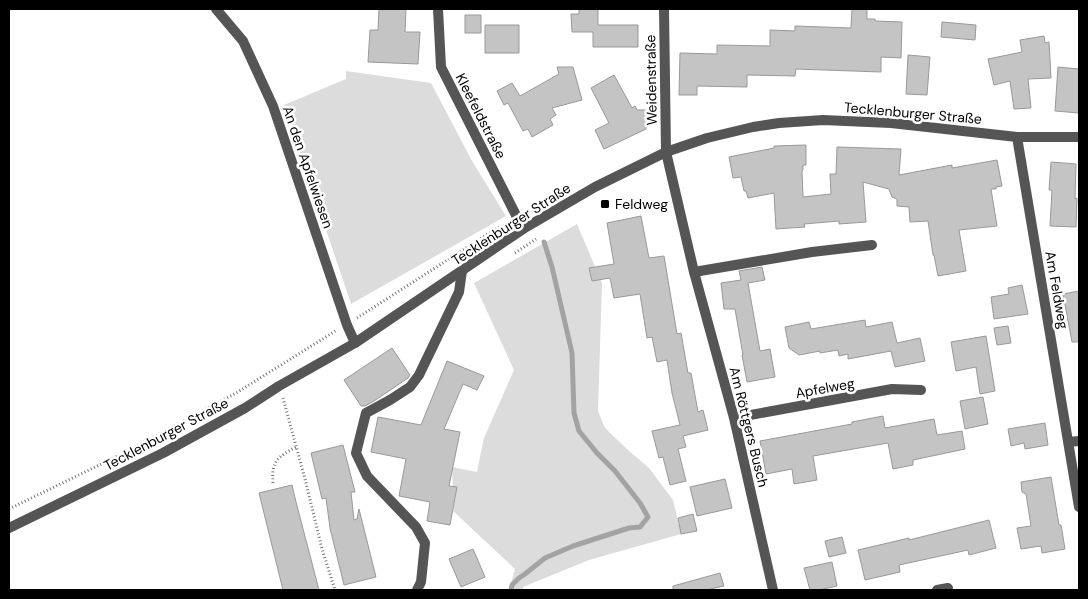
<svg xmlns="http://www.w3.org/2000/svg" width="1088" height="599" font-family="'DM Sans',sans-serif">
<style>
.green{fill:#dcdcdc}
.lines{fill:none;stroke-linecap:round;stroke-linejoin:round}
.stream{stroke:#a3a3a3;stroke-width:5}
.building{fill:#c4c4c4;stroke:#999}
.path{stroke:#777;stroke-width:3;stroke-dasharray:1 2.5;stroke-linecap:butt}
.service{stroke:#555;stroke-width:10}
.minor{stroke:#555;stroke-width:10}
.tertiary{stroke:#555;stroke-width:10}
.poi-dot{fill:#000;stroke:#fff;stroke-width:2}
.labels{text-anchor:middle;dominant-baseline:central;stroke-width:5;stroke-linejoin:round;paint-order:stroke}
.street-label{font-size:14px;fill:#000;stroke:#fff}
.poi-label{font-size:14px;fill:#000;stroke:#fff;text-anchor:start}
</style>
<rect width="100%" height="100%" fill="#fff"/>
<path class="green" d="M 346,71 L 431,83 L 472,161 L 506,216 L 351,304 L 284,105 L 346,79 Z
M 577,224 L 602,283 L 598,411 L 605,428 L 628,450 L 649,468 L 673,500 L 681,534 L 589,560 L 523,587 L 523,590 L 509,590 L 515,569 L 453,511 L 457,488 L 453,486 L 452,467 L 477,472 L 484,438 L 514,370 L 474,283 Z"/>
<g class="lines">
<path class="stream" d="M 511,590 L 512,585 L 519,578 L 525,574 L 545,558 L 573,546 L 629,528 L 640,527 L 648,517 L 640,503 L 615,471 L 597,453 L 579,431 L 574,413 L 572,353 L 552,267 L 544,242"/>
</g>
<path class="building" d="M 379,9 L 406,9 L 405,32 L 420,32 L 418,64 L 368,62 L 370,30 L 378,30 Z
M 579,9 L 598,9 L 598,25 L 638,25 L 638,47 L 593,47 L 593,32 L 572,32 L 571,14 L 579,14 Z
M 852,9 L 867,9 L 867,19 L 875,19 L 875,21 L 902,22 L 901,58 L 881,57 L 881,72 L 796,69 L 795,76 L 747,75 L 747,87 L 697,86 L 697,95 L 679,95 L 680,53 L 717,54 L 717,45 L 770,46 L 770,30 L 795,31 L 795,26 L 851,28 Z
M 465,15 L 481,15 L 481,33 L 465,33 Z
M 942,22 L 976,25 L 975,40 L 941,37 Z
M 485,25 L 519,25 L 519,53 L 485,53 Z
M 1044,36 L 1045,43 L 1049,42 L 1051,78 L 1028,79 L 1031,108 L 1014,109 L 1010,81 L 994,85 L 988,59 L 1022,52 L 1020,40 Z
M 908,55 L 930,57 L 927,95 L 906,94 Z
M 557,67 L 573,67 L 582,100 L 552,108 L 556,115 L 550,119 L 553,125 L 532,137 L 528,129 L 523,131 L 508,103 L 504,105 L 497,91 L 512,83 L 520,96 L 559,74 Z
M 1058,67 L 1079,69 L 1079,113 L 1055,111 Z
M 614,75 L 632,108 L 635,106 L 637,110 L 646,110 L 646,129 L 604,149 L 595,130 L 609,123 L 591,88 Z
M 806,145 L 806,165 L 803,165 L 803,170 L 802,171 L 803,197 L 831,194 L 830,174 L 836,174 L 837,147 L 901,149 L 899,175 L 952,165 L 952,168 L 997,160 L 1002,186 L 996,187 L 996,189 L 991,189 L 997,226 L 959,230 L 966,271 L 938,276 L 934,255 L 933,255 L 928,221 L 910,222 L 909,207 L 897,206 L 897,199 L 892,197 L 889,189 L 863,182 L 866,222 L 839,224 L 839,221 L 804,224 L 805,227 L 776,229 L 774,193 L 748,198 L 746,191 L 744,191 L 741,177 L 733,178 L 729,157 L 774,148 L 774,146 Z
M 1051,162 L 1076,164 L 1075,199 L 1077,198 L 1076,227 L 1050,226 L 1052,190 L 1049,190 Z
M 641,216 L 649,258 L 664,256 L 677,334 L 681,333 L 688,373 L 691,373 L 698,412 L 703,410 L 708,430 L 683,436 L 686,447 L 678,449 L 686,481 L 670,485 L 663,457 L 659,458 L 652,431 L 680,425 L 672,393 L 667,360 L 657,362 L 652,337 L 647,338 L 640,294 L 614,298 L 610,278 L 592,281 L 589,268 L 614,264 L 607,223 Z
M 762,267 L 765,280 L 748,283 L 760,351 L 770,349 L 775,377 L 747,382 L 742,355 L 743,355 L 735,309 L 724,309 L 721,283 L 741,280 L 739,271 Z
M 1022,285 L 1028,314 L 994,319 L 991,297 L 1009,294 L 1008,288 Z
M 1079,291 L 1079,342 L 1072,342 L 1063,294 Z
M 865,320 L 866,327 L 892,322 L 897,343 L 920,338 L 925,361 L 895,367 L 891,351 L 848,359 L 848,354 L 839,356 L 838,350 L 820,353 L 820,351 L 799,355 L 789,348 L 785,327 L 809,322 L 811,329 Z
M 1008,326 L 1011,343 L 997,345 L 994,328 Z
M 986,336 L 995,391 L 980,394 L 976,367 L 956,371 L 951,342 Z
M 392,348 L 410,375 L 408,378 L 374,401 L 365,406 L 361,406 L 344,380 Z
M 447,361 L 484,376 L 477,390 L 463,384 L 444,429 L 460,432 L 449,486 L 457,487 L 450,525 L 427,521 L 430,502 L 399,496 L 406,459 L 371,452 L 378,417 L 421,425 Z
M 983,397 L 988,424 L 965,429 L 960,401 Z
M 883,416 L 885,428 L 934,419 L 937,435 L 962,431 L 965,449 L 913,460 L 913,465 L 893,469 L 888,443 L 813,456 L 817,480 L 794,484 L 792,469 L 766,474 L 760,441 L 852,424 L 852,422 Z
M 1045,423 L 1048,445 L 1025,449 L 1024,443 L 1011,446 L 1008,429 Z
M 343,445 L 355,492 L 351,492 L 354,520 L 357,519 L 359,509 L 376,577 L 344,585 L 330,528 L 326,498 L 322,499 L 311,453 Z
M 1051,477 L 1059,525 L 1061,525 L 1065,549 L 1042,553 L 1041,546 L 1021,549 L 1017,528 L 1031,526 L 1026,494 L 1022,492 L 1021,482 Z
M 725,479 L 732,508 L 697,516 L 690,487 Z
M 292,485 L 296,502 L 319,590 L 283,590 L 259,493 Z
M 693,514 L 697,531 L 681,534 L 678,518 Z
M 989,520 L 996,548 L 969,555 L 968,550 L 899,565 L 900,572 L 865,580 L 858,550 L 909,538 L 909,540 Z
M 842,537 L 846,553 L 829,557 L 825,541 Z
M 473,549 L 485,577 L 461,587 L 449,559 Z
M 832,562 L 837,586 L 819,590 L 810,590 L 804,568 Z
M 720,573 L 724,586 L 706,590 L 673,590 L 673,586 Z"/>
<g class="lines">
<path class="path" d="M 515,253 L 536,239
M 357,318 L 499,227
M 283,398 L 305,479 L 322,549 L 335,590
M 273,483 C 271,461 278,457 296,447
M 9,509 L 126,452 L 236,393 L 337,330"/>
<path class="service" d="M 694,272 L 812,252 L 872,245
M 417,590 L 421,582 L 425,543 L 416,527 L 367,476 L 356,453 L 366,413 L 390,400 L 410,387 L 419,375 L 459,292 L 462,271"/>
<path class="minor" d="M 216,9 L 243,41 L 273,106 L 347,325 L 355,343
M 438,9 L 441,67 L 523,229
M 664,9 L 666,152 L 694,272 L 734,418 L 773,590
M 734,418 L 892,389 L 921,390
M 1069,442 L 1079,441
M 937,590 L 948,588"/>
<path class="tertiary" d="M 1017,137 L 1079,507
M 9,528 L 163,453 L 245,408 L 279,386 L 355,343 L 523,229 L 595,187 L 666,152 L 707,138 L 753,127 L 779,123 L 823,120 L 891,123 L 1017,137 L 1079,137"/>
</g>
<rect class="poi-dot" x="600" y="199" width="10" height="10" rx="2.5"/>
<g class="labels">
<g class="street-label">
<text transform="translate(651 80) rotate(-91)">Weidenstraße</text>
<text transform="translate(913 113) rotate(5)">Tecklenburger Straße</text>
<text transform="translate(481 116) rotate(63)">Kleefeldstraße</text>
<text transform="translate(308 167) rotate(71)">An den Apfelwiesen</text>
<text transform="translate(511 224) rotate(-33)">Tecklenburger Straße</text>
<text transform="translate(1057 290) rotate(80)">Am Feldweg</text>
<text transform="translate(825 388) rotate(-10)">Apfelweg</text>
<text transform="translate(749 427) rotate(76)">Am Röttgers Busch</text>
<text transform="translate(166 434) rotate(-28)">Tecklenburger Straße</text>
</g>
<g class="poi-label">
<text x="615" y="204">Feldweg</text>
</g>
</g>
<rect width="1088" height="599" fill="none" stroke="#000000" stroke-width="20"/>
</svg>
